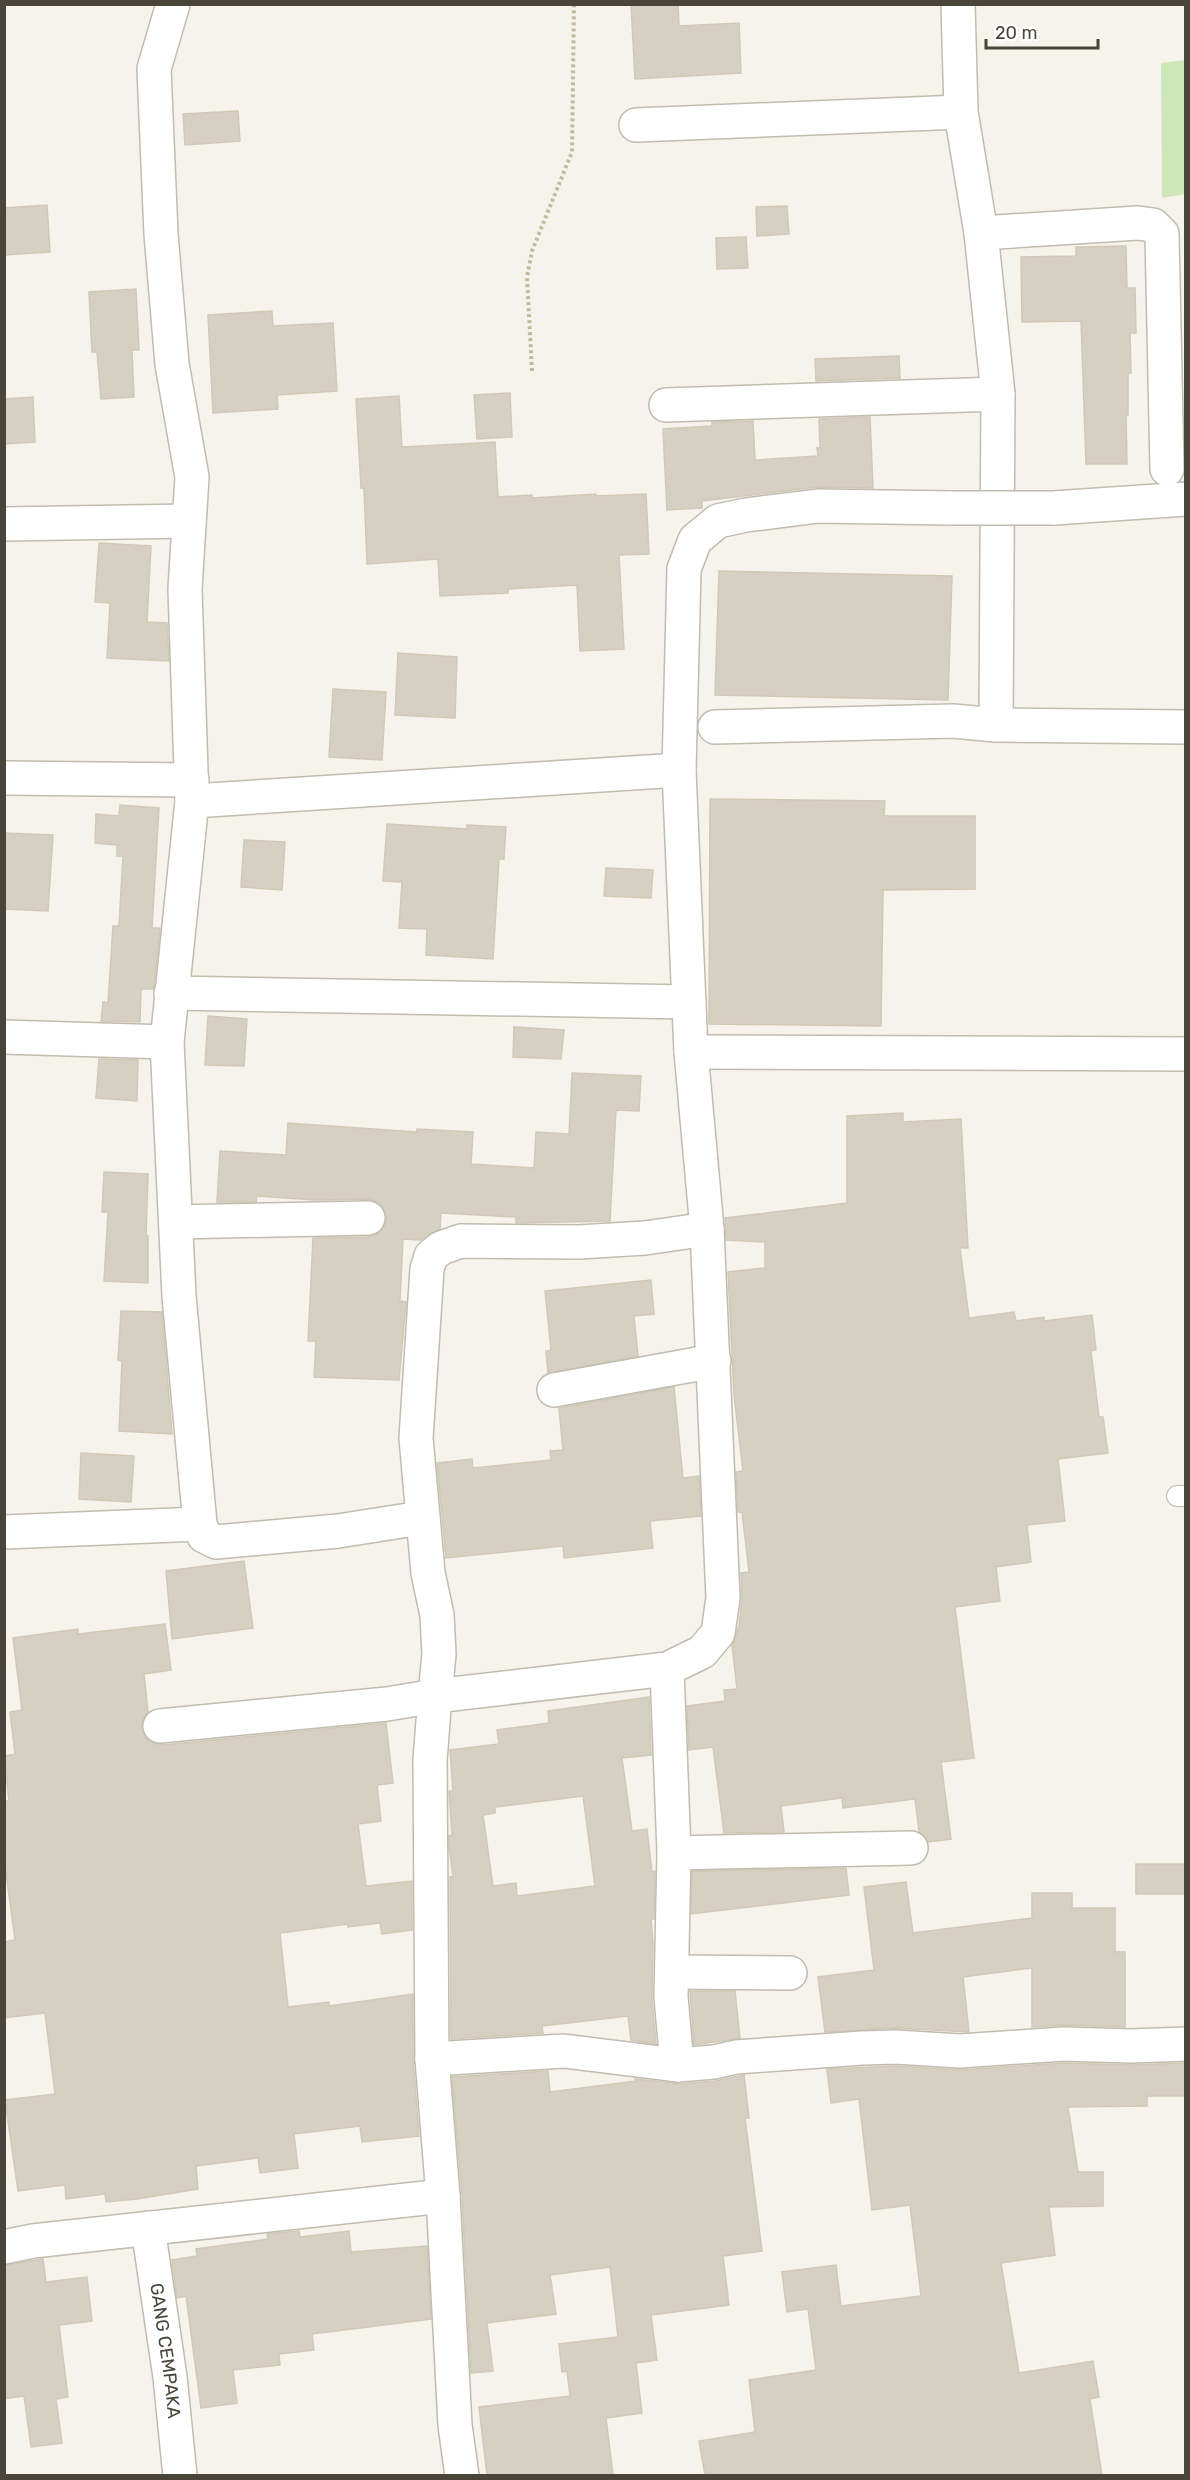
<svg xmlns="http://www.w3.org/2000/svg" width="1190" height="2480" font-family="Rubik,sans-serif">
<style>
.green{fill:#cee7b8}
.building{fill:#d6d0c2;stroke:#d1c9b6;stroke-width:1.5;fill-rule:evenodd}
.lines{fill:none;stroke-linecap:round;stroke-linejoin:round}
.lane-casing{stroke:#c1bcaf;stroke-width:22}
.street-casing{stroke:#c1bcaf;stroke-width:36}
.path{stroke:#c2b9a1;stroke-width:4;stroke-dasharray:3 3;stroke-linecap:butt}
.lane{stroke:#fff;stroke-width:20}
.street{stroke:#fff;stroke-width:33}
.street-bridge-casing{stroke:#c1bcaf;stroke-width:36;stroke-linecap:butt}
.street-bridge{stroke:#fff;stroke-width:33}
.labels{text-anchor:middle;dominant-baseline:central;stroke-width:6;stroke-linejoin:round;paint-order:stroke}
.street-label{font-size:18px;fill:#4a453a;stroke:#fff}
</style>
<rect width="100%" height="100%" fill="#f5f3ec"/>
<path class="green" d="M 1185,60 L 1185,194 L 1162,198 L 1161,63 Z"/>
<path class="building" d="M 631,4 L 678,4 L 679,26 L 739,23 L 741,73 L 635,79 Z
M 238,111 L 240,141 L 185,145 L 183,114 Z
M 47,205 L 50,252 L 4,255 L 4,208 Z
M 787,206 L 789,234 L 757,236 L 756,207 Z
M 746,237 L 748,268 L 717,269 L 716,238 Z
M 1126,246 L 1127,288 L 1135,288 L 1136,333 L 1130,333 L 1131,373 L 1128,373 L 1128,415 L 1126,415 L 1127,464 L 1086,464 L 1081,321 L 1022,322 L 1021,257 L 1076,256 L 1076,247 Z
M 136,289 L 139,350 L 132,350 L 134,397 L 101,399 L 97,352 L 92,352 L 89,292 Z
M 272,311 L 273,326 L 333,323 L 337,391 L 277,395 L 278,409 L 213,413 L 208,315 Z
M 899,356 L 900,378 L 816,381 L 815,359 Z
M 510,393 L 512,437 L 477,439 L 474,395 Z
M 399,396 L 402,447 L 495,442 L 498,497 L 532,495 L 532,498 L 596,494 L 596,496 L 646,494 L 649,554 L 619,555 L 624,649 L 580,651 L 577,585 L 508,589 L 508,593 L 440,596 L 438,559 L 367,564 L 364,488 L 361,488 L 356,399 Z
M 33,397 L 35,442 L 4,444 L 4,399 Z
M 870,417 L 873,488 L 816,487 L 702,501 L 702,508 L 667,510 L 663,429 L 712,426 L 712,422 L 753,421 L 755,460 L 818,456 L 817,448 L 820,448 L 819,419 Z
M 99,543 L 151,546 L 147,622 L 167,623 L 169,661 L 107,658 L 110,603 L 95,602 Z
M 719,571 L 952,576 L 948,700 L 715,695 Z
M 398,653 L 457,657 L 455,718 L 395,715 Z
M 333,689 L 386,692 L 382,760 L 329,757 Z
M 710,799 L 885,801 L 884,816 L 975,816 L 975,889 L 883,890 L 881,1026 L 709,1024 Z
M 120,805 L 159,808 L 152,928 L 160,928 L 154,987 L 153,989 L 141,989 L 140,1022 L 101,1021 L 103,1002 L 108,1003 L 113,926 L 119,926 L 123,856 L 117,856 L 117,845 L 95,843 L 96,814 L 119,816 Z
M 387,824 L 467,829 L 467,825 L 506,827 L 504,859 L 499,859 L 493,959 L 426,955 L 427,929 L 399,928 L 402,882 L 383,881 Z
M 4,833 L 53,835 L 48,911 L 4,909 Z
M 244,840 L 285,842 L 282,890 L 241,887 Z
M 606,868 L 653,870 L 651,898 L 604,896 Z
M 208,1016 L 247,1019 L 244,1066 L 205,1065 Z
M 514,1027 L 564,1030 L 561,1059 L 513,1057 Z
M 99,1059 L 138,1060 L 137,1101 L 96,1098 Z
M 572,1073 L 641,1076 L 639,1111 L 616,1110 L 610,1221 L 516,1223 L 516,1217 L 441,1213 L 440,1229 L 420,1240 L 403,1239 L 400,1301 L 406,1302 L 399,1380 L 314,1377 L 316,1341 L 308,1341 L 313,1238 L 368,1237 L 377,1234 L 385,1226 L 387,1218 L 384,1209 L 378,1202 L 368,1199 L 315,1200 L 257,1196 L 256,1202 L 217,1202 L 220,1151 L 286,1155 L 288,1123 L 417,1132 L 417,1129 L 473,1132 L 471,1164 L 534,1168 L 536,1132 L 569,1134 Z
M 903,1113 L 903,1122 L 961,1119 L 968,1248 L 960,1248 L 969,1318 L 1014,1312 L 1016,1321 L 1044,1317 L 1044,1321 L 1092,1315 L 1096,1350 L 1091,1351 L 1099,1417 L 1103,1417 L 1108,1453 L 1058,1459 L 1065,1521 L 1027,1525 L 1031,1562 L 996,1567 L 1000,1601 L 955,1607 L 974,1758 L 941,1762 L 951,1839 L 928,1842 L 919,1831 L 915,1799 L 843,1808 L 842,1798 L 781,1806 L 784,1832 L 724,1833 L 713,1747 L 689,1750 L 687,1706 L 725,1701 L 724,1690 L 737,1689 L 732,1645 L 739,1626 L 742,1597 L 741,1573 L 749,1572 L 742,1512 L 738,1512 L 736,1472 L 743,1471 L 734,1395 L 728,1272 L 765,1268 L 765,1242 L 726,1240 L 725,1218 L 847,1203 L 847,1116 Z
M 104,1172 L 148,1174 L 146,1235 L 148,1236 L 148,1283 L 104,1281 L 108,1212 L 102,1212 Z
M 651,1280 L 654,1314 L 634,1316 L 638,1356 L 548,1373 L 546,1351 L 551,1350 L 545,1291 Z
M 121,1311 L 162,1312 L 172,1434 L 119,1431 L 122,1361 L 118,1360 Z
M 674,1387 L 683,1478 L 699,1476 L 701,1516 L 650,1521 L 653,1548 L 564,1558 L 563,1546 L 446,1558 L 437,1463 L 472,1459 L 473,1468 L 551,1460 L 550,1451 L 563,1450 L 559,1408 Z
M 81,1453 L 134,1456 L 131,1502 L 79,1499 Z
M 244,1561 L 253,1628 L 172,1639 L 166,1571 Z
M 165,1624 L 171,1670 L 144,1674 L 148,1712 L 143,1719 L 141,1728 L 145,1737 L 153,1743 L 162,1745 L 386,1723 L 393,1783 L 377,1785 L 381,1821 L 358,1824 L 366,1886 L 412,1881 L 412,1930 L 382,1934 L 380,1923 L 348,1927 L 348,1924 L 280,1933 L 288,2007 L 329,2002 L 329,2006 L 413,1994 L 413,2059 L 419,2136 L 362,2142 L 360,2126 L 294,2134 L 298,2168 L 260,2173 L 258,2158 L 196,2166 L 198,2189 L 137,2199 L 106,2202 L 105,2194 L 66,2199 L 65,2185 L 18,2191 L 5,2100 L 55,2094 L 45,2013 L 4,2018 L 4,1942 L 15,1940 L 4,1858 L 4,1801 L 9,1801 L 4,1756 L 15,1754 L 10,1712 L 22,1710 L 13,1638 L 78,1629 L 78,1634 Z
M 649,1697 L 651,1755 L 622,1758 L 632,1831 L 647,1829 L 652,1872 L 655,1871 L 654,1919 L 651,1919 L 653,1943 L 652,1999 L 656,2044 L 631,2040 L 628,2016 L 542,2026 L 543,2033 L 451,2039 L 450,1877 L 453,1876 L 449,1847 L 449,1836 L 452,1835 L 449,1791 L 453,1791 L 450,1750 L 499,1744 L 497,1730 L 549,1723 L 548,1711 ZM 583,1796 L 595,1886 L 517,1896 L 516,1883 L 493,1886 L 483,1815 L 495,1813 L 495,1807 Z
M 1136,1864 L 1185,1864 L 1185,1894 L 1136,1894 Z
M 846,1868 L 849,1895 L 691,1914 L 692,1871 Z
M 906,1882 L 913,1933 L 1032,1918 L 1032,1893 L 1072,1893 L 1072,1908 L 1115,1908 L 1115,1952 L 1125,1952 L 1125,2027 L 1063,2025 L 1032,2027 L 1032,1968 L 963,1977 L 969,2032 L 895,2028 L 825,2032 L 818,1977 L 874,1970 L 864,1887 Z
M 690,1991 L 735,1991 L 740,2038 L 694,2045 Z
M 1063,2063 L 1131,2065 L 1185,2063 L 1185,2096 L 1147,2096 L 1147,2106 L 1068,2107 L 1078,2172 L 1103,2172 L 1103,2206 L 1049,2207 L 1055,2255 L 1001,2263 L 1019,2373 L 1093,2361 L 1099,2397 L 1090,2399 L 1102,2475 L 705,2475 L 699,2441 L 755,2432 L 749,2380 L 816,2370 L 808,2309 L 787,2312 L 782,2272 L 836,2265 L 841,2306 L 921,2296 L 910,2205 L 872,2210 L 859,2099 L 831,2103 L 827,2069 L 896,2066 L 961,2070 Z
M 548,2071 L 550,2092 L 636,2081 L 635,2079 L 679,2084 L 716,2081 L 744,2075 L 749,2118 L 745,2118 L 762,2251 L 723,2256 L 729,2305 L 651,2315 L 657,2360 L 636,2363 L 642,2413 L 606,2418 L 613,2475 L 487,2475 L 479,2407 L 570,2396 L 567,2371 L 562,2372 L 559,2344 L 618,2337 L 610,2267 L 550,2275 L 556,2314 L 487,2323 L 493,2371 L 471,2373 L 462,2195 L 452,2077 Z
M 299,2231 L 300,2237 L 349,2231 L 351,2252 L 427,2246 L 431,2319 L 312,2334 L 314,2350 L 279,2354 L 280,2365 L 233,2370 L 237,2403 L 201,2408 L 186,2296 L 177,2298 L 172,2260 L 197,2256 L 196,2249 L 268,2239 L 267,2234 Z
M 43,2259 L 46,2282 L 87,2277 L 92,2321 L 59,2325 L 68,2397 L 56,2399 L 62,2443 L 31,2447 L 24,2396 L 4,2399 L 4,2265 Z"/>
<g class="lines">
<g class="lane-casing">
<path id="lane" d="M 1177,1496 L 1186,1496"/>
</g>
<g class="street-casing">
<g id="street">
<path d="M 173,4 L 154,69 L 161,234 L 172,364 L 192,477 L 185,589 L 192,801 L 167,1042 L 179,1296 L 200,1524 L 204,1536 L 216,1542 L 338,1531 L 421,1518"/>
<path d="M 958,4 L 961,112 L 981,233 L 998,394 L 996,725"/>
<path d="M 636,125 L 961,112"/>
<path d="M 981,233 L 1138,223 L 1153,225 L 1162,234 L 1167,469"/>
<path d="M 666,405 L 998,394"/>
<path d="M 1054,508 L 1186,499"/>
<path d="M 4,524 L 189,521"/>
<path d="M 715,727 L 953,721 L 996,725 L 1186,727"/>
<path d="M 4,778 L 192,780"/>
<path d="M 192,801 L 679,770"/>
<path d="M 171,993 L 689,1002"/>
<path d="M 4,1037 L 167,1042"/>
<path d="M 691,1052 L 1186,1054"/>
<path d="M 176,1222 L 368,1218"/>
<path d="M 554,1390 L 714,1361"/>
<path d="M 4,1532 L 200,1524"/>
<path d="M 667,1669 L 674,1853 L 671,1997 L 677,2065"/>
<path d="M 160,1726 L 387,1704 L 435,1696 L 439,1654 L 437,1615 L 428,1573 L 416,1438 L 427,1269 L 431,1256 L 441,1248 L 461,1241 L 579,1242 L 645,1238 L 707,1229"/>
<path d="M 674,1853 L 911,1848"/>
<path d="M 672,1972 L 790,1973"/>
<path d="M 432,2059 L 564,2051 L 677,2065 L 714,2062 L 736,2057 L 862,2048 L 896,2047 L 960,2051 L 1063,2044 L 1131,2046 L 1186,2044"/>
<path id="s1" d="M 148,2228 L 170,2377 L 180,2476"/>
<path d="M 4,2247 L 33,2241 L 443,2196"/>
<path d="M 462,2476 L 455,2425 L 443,2196 L 432,2059 L 430,1760 L 435,1696 L 667,1669 L 702,1652 L 718,1633 L 723,1598 L 707,1229 L 691,1052 L 679,770 L 684,569 L 695,540 L 718,521 L 746,515 L 818,506 L 952,508"/>
</g>
</g>
<path class="path" d="M 532,371 L 527,277 L 532,251 L 572,152 L 574,4"/>
<use href="#lane" class="lane"/>
<use href="#street" class="street"/>
<g class="street-bridge-casing">
<path id="street-bridge" d="M 952,508 L 1054,508"/>
</g>
<use href="#street-bridge" class="street-bridge"/>
</g>
<g class="labels">
<g class="street-label">
<text stroke="none"><textPath href="#s1" startOffset="124">GANG CEMPAKA</textPath></text>
</g>
</g>
<rect width="1190" height="2480" fill="none" stroke="#4a453a" stroke-width="12"/>
<path d="M986 39v9h112v-9" fill="none" stroke="#4a453a" stroke-width="3"/>
<text x="995" y="39" font-size="18" fill="#4a453a" stroke="#ffffff" stroke-width="4.5" paint-order="stroke">20 m</text>
</svg>
